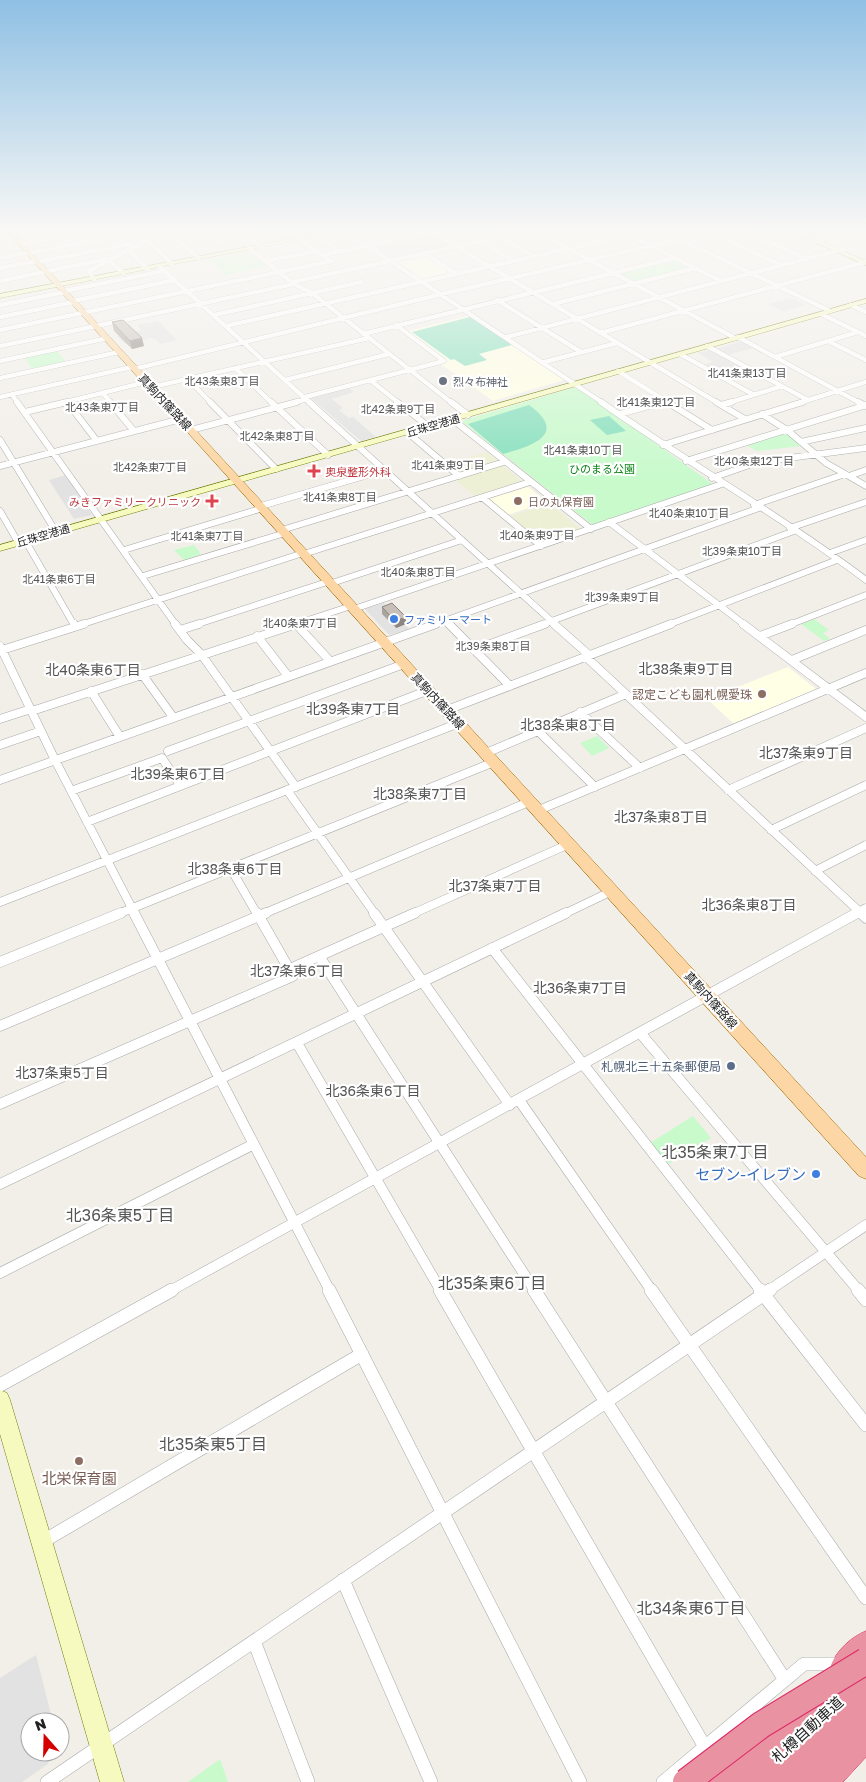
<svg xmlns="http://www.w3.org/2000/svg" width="866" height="1782" font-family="'Golos Text','Noto Sans JP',sans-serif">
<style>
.residential{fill:#e0dfdf}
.education{fill:#ffffe5}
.farmland{fill:#eef0d5}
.park{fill:#c8facc}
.pitch{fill:#88e0be}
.parking{fill:#e2e2e2}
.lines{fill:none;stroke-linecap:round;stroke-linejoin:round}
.street-far4-casing{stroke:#a9a9a9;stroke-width:5}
.street-far3-casing{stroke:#a9a9a9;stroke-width:7}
.street-far2-casing{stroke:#a9a9a9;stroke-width:9}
.street-far1-casing{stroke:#a9a9a9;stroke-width:11}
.street-casing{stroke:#a9a9a9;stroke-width:14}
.secondary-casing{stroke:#707d05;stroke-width:1}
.primary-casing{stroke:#a06b00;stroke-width:1}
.highway-casing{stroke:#dc2a67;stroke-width:1}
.street-far4{stroke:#fff;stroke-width:4.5}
.street-far3{stroke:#fff;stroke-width:6}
.street-far2{stroke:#fff;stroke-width:8}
.street-far1{stroke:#fff;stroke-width:10}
.street{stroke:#fff;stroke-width:13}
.secondary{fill:#f7fabf;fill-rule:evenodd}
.primary{fill:#fcd6a4;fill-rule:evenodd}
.highway{fill:#e892a2;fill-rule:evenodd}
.highway-bridge-casing{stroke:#dc2a67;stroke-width:28;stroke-linecap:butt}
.highway-bridge{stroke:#e892a2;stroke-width:26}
.wall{fill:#aba49e}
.shaded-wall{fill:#8b8681}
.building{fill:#c7bfb8;stroke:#8b8681}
.worship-dot{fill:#6b7280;stroke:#fff;stroke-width:2}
.health-dot{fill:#e0444e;stroke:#fff;stroke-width:2}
.education-dot{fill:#8d6e63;stroke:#fff;stroke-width:2}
.shop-dot{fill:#3f7fe0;stroke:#fff;stroke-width:2}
.service-dot{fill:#5c6f8a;stroke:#fff;stroke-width:2}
.labels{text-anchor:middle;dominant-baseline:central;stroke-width:4.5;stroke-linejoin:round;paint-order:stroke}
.far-neighbourhood-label{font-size:11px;fill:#555;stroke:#fff}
.far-worship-label{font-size:11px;fill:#5b616d;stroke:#fff;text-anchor:start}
.far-street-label{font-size:11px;fill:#222;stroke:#fff}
.far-park-label{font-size:11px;fill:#0c8416;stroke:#fff}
.far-health-label{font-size:11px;fill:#be3a42;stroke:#fff;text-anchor:start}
.far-education-label{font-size:11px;fill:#785e54;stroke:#fff;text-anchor:start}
.far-shop-label{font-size:11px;fill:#366cbe;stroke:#fff;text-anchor:start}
.street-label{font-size:12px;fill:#222;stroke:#fff}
.education-label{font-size:12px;fill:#785e54;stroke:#fff;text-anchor:end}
.service-label{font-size:12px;fill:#4e5e75;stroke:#fff;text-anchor:end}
.neighbourhood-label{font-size:14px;fill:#555;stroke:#fff}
.near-shop-label{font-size:15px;fill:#366cbe;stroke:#fff;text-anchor:end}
.near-education-label{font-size:15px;fill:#785e54;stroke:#fff}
.near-street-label{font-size:15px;fill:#222;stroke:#fff}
.near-neighbourhood-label{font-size:16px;fill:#555;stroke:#fff}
</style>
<rect width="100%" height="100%" fill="#f2efe9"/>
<path class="residential" d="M 431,234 L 450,246 L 392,258 L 374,246 Z"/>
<path class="education" d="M 423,255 L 451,272 L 422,279 L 395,261 Z
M 468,316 L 512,345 L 564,380 L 493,401 L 439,363 L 447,360 L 408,331 Z
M 528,487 L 547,502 L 507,515 L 489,499 Z
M 788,667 L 816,689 L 734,724 L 707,699 Z"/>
<path class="farmland" d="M 487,452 L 499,461 L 460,473 L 448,463 Z
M 502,465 L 522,481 L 475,496 L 455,480 Z
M 549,503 L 581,529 L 542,542 L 510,516 Z"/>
<path class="park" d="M 247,252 L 267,266 L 226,275 L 208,260 Z
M 675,260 L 690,268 L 634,281 L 618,273 Z
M 57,351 L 66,362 L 32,369 L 25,358 Z
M 576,387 L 714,485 L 594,526 L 461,421 Z
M 785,433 L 802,446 L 757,451 L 746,445 Z
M 194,545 L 201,554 L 184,560 L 174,550 Z
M 814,619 L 829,630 L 823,633 L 830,639 L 824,641 L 801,624 Z
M 597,736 L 609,748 L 592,756 L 580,743 Z
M 693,1116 L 711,1138 L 667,1165 L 650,1143 Z
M 220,1759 L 228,1782 L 188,1782 Z"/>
<path class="pitch" d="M 470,317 L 512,345 L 479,354 L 487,360 L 465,366 L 454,359 L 451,360 L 412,332 Z
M 529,405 C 569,434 532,446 503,454 L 468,424 Z
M 609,416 L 626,431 L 607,435 L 590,420 Z"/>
<path class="parking" d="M 792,298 L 806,305 L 783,311 L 768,304 Z
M 158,321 L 177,340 L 160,344 L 155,339 L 151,338 L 125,344 L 117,336 L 141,330 L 137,325 Z
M 741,341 L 753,348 L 728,355 L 716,349 Z
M 710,350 L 743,368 L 720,374 L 703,365 L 713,362 L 698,353 Z
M 349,388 L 354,392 L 332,399 L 343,408 L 339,410 L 349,418 L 353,417 L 376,437 L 361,441 L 311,398 Z
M 66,475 L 92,515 L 74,519 L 49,480 Z
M 384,603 L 391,610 L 382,614 L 395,628 L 406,625 L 409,629 L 389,635 L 365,609 Z
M 36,1655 L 53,1722 L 30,1722 L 30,1752 L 51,1752 L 48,1764 L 22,1782 L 0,1782 L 0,1678 Z"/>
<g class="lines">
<g class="street-far4-casing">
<path id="street-far4" d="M 167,232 L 199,258
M 207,232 L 219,241 L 269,232
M 347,232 L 603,403
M 432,232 L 718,403
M 537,232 L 735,338
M 580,232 L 599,241
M 665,232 L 830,311
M 709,232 L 781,265
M 746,232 L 807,259
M 245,233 L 261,246
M 625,233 L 721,281
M 13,235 L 33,232
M 316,235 L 340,252
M 500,237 L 534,256
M 0,239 L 14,236
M 299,239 L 328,259
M 147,240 L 172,264
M 481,241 L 513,261
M 816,241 L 853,232
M 21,244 L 83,232
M 249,248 L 294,284 L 312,293 L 452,403
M 128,250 L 148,269
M 29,253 L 120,235
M 424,253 L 456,274
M 323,255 L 437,232
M 0,258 L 29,252
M 266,261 L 317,251
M 38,262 L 130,244
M 159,266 L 310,403
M 0,268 L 37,261
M 94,279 L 89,271 L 162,232
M 0,281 L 107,259 L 123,273
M 292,282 L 525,232
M 64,291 L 164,271
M 497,300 L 581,352
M 73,301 L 175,280
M 553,304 L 696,268
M 0,305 L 65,292
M 851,305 L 866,312
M 821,314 L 866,336
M 214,315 L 361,282
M 0,317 L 74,302
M 396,325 L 444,361
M 96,326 L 294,284
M 226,326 L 629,235
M 0,330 L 332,261
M 600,333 L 866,262
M 363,334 L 675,258
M 507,337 L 844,249
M 738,337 L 860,403
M 828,341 L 866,360
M 0,346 L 96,326
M 707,346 L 748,368
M 680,354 L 720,376
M 775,357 L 858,332
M 0,361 L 108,338
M 544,362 L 617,343
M 235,368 L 272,403
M 134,369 L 442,294 L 711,232
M 618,371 L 669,403
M 0,378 L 119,352
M 188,379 L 211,403
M 285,380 L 389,354
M 370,380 L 399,403
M 152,387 L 369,338
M 103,393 L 111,403
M 12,395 L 18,403
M 754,395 L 720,376 L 748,368 L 808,400
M 0,397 L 132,367
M 305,397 L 444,361
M 62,403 L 146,382
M 293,403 L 307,399
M 659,403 L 665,401
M 728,403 L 782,386
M 799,403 L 866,382"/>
</g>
<g class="street-far3-casing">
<path id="street-far3" d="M 17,402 L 176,625
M 67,402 L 97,441
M 110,402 L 134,431
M 210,402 L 276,469
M 271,402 L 328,455
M 309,402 L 556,625
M 397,402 L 428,426
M 451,402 L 468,415
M 601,402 C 688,463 781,516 866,580
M 667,402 L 712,430
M 716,402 L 745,419
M 858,402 L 866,406
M 721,405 L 732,402
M 25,412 L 67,402
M 620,414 L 663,402
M 762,414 L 787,430 L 826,463 L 866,486
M 452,419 L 591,529
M 191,430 L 297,402
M 407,432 L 459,476
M 0,440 L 56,532
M 801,442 L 866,428
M 663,445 L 803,402
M 686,461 L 866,405
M 0,466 L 181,419
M 849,476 L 866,470
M 712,478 L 758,462 L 866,448
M 483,498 L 541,546
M 754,505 L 845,474
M 261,506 L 385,470
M 0,511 L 18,542
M 609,522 L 745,625
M 790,528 L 866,502
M 282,530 L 504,462
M 25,540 L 74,625
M 124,550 L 263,508
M 830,553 L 866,540
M 304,554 L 530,482
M 143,576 L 285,533
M 332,583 L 462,540
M 354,609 L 722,484
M 445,620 L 450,625
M 80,625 L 303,553
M 195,625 L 330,581
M 293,625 L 351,606
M 433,625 L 759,508
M 541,625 L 794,531
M 668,625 L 837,560
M 789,625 L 866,595"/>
</g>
<g class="street-far2-casing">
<path id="street-far2" d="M 74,624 L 75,626
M 175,624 L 187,640 L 201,654 L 296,787
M 296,624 L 330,661
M 449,624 L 510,686
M 554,624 L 589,655
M 743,624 L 866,717
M 180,630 L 199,624
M 257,636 L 288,676
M 760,636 L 792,624
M 0,646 L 55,760 L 135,914
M 2,650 L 84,624
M 474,650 L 545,624
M 585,656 L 862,914
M 792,660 L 866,630
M 142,674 L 173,717
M 91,691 L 120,737
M 447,710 L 671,624
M 32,711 L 297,624
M 580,712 L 640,768
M 0,719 L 31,709
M 537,730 L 595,787
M 0,745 L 41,731
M 168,751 L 404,664
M 486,753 L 626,694
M 0,780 L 436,624
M 287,790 L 375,914
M 728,790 L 866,728
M 71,791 L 162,758 L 180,785
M 539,810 L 866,673
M 87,822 L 429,690
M 771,830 L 866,785
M 231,869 L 257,914
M 815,871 L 866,845
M 0,902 L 459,723
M 118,914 L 494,762
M 263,914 L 531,801
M 412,914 L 569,844
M 564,914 L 612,891
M 854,914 L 866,908"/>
</g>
<g class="street-far1-casing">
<path id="street-far1" d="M 134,913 L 330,1291
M 374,913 L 510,1105
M 861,913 L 866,918
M 492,948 L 761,1291
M 319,956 L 535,1291
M 0,962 L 121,913
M 290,969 L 415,913
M 0,1026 L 266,913
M 641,1034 L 859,1291
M 297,1043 L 441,1291
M 519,1100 L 652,1291
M 0,1104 L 293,976 L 257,913
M 0,1184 L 566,913
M 0,1273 L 254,1144
M 170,1291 L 857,913
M 768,1291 L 866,1225"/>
</g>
<g class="street-casing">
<path id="street" d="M 329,1290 L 580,1782
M 440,1290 L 705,1747
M 534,1290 L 785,1680
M 651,1290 L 866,1598
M 760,1290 L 866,1425
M 858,1290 L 866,1300
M 0,1385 L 172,1290
M 42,1542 L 362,1354
M 343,1580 L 431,1782
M 254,1641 L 308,1782
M 47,1782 L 770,1290
M 663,1782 L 804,1664 L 843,1664"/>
</g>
<g class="secondary-casing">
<path id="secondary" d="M 327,232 L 338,232 L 0,298 L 0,294 Z
M 792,232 L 800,232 L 866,261 L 866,265 Z
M 866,299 L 866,303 L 0,551 L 0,545 Z
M 0,1390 L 7,1393 L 10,1400 L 124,1782 L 100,1782 L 0,1434 Z"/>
</g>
<g class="primary-casing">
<path id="primary" d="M 7,232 L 13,232 L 866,1157 L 866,1179 L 859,1176 Z"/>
</g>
<g class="highway-casing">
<path id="highway" d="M 866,1631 L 866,1757 L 843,1782 L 710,1782 L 714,1771 L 735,1754 L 792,1698 L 802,1693 L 812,1698 L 815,1703 L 843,1678 L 835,1675 L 831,1665 C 837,1650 851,1637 866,1631 Z"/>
</g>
<use href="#street-far4" class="street-far4"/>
<use href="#street-far3" class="street-far3"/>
<use href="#street-far2" class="street-far2"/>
<use href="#street-far1" class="street-far1"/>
<use href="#street" class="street"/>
<use href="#secondary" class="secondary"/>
<use href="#primary" class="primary"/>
<use href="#highway" class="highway"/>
<g class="highway-bridge-casing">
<path id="highway-bridge" d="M 686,1782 L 761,1725 L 866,1661"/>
</g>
<use href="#highway-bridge" class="highway-bridge"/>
</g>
<path class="wall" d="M 112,322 L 144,346 L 132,349 L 114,331 Z
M 382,607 L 406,624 L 396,628 L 382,614 Z"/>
<path class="shaded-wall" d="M 142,338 L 144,346 L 132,349 L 130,341 Z
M 406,617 L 406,624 L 396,628 L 395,621 Z"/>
<path class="building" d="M 123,320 L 142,338 L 130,341 L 112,322 Z
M 392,603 L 406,617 L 395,621 L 382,607 Z"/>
<linearGradient id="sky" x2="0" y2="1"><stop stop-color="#8fc0e4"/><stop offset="0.48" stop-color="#f9f8f5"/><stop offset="1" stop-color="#f9f8f5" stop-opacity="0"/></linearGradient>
<rect width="866" height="481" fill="url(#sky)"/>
<circle class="worship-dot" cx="443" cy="381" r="5"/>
<g class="health-dot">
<path d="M311.5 463.5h5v5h5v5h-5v5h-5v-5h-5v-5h5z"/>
<path d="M209.5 493.5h5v5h5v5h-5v5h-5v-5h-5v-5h5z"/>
</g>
<g class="education-dot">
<circle cx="518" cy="501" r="5"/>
<circle cx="762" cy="694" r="5"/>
<circle cx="79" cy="1461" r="5"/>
</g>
<g class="shop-dot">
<circle cx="394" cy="619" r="5"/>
<circle cx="816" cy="1174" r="5"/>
</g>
<circle class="service-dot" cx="731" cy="1066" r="5"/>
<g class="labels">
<g class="far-neighbourhood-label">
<text x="747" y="372">北41条東13丁目</text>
<text x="222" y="380">北43条東8丁目</text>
<text x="656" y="401">北41条東12丁目</text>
<text x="102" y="406">北43条東7丁目</text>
<text x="398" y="408">北42条東9丁目</text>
<text x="277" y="435">北42条東8丁目</text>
<text x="583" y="449">北41条東10丁目</text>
<text x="754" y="460">北40条東12丁目</text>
<text x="448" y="464">北41条東9丁目</text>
<text x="150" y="466">北42条東7丁目</text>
<text x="340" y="496">北41条東8丁目</text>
<text x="689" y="512">北40条東10丁目</text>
<text x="537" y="534">北40条東9丁目</text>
<text x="207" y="535">北41条東7丁目</text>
<text x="742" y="550">北39条東10丁目</text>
<text x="418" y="571">北40条東8丁目</text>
<text x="59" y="578">北41条東6丁目</text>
<text x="622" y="596">北39条東9丁目</text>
<text x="300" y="622">北40条東7丁目</text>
<text x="493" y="645">北39条東8丁目</text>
</g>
<g class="far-worship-label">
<text x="453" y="381">烈々布神社</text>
</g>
<g class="far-street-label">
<text transform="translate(433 425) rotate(-16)">丘珠空港通</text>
<text transform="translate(43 535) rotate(-16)">丘珠空港通</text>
</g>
<g class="far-park-label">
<text x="602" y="468">ひのまる公園</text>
</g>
<g class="far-health-label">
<text x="325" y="471">奥泉整形外科</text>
<text x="201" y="501" text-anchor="end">みきファミリークリニック</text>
</g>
<g class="far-education-label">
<text x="528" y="501">日の丸保育園</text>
</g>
<g class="far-shop-label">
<text x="404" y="619">ファミリーマート</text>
</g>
<g class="street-label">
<text transform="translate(165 402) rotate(47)">真駒内篠路線</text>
<text transform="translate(438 701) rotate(47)">真駒内篠路線</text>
<text transform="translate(711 1000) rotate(48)">真駒内篠路線</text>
</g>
<g class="education-label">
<text x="752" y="694">認定こども園札幌愛珠</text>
</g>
<g class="service-label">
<text x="721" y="1066">札幌北三十五条郵便局</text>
</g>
<g class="neighbourhood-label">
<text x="686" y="668">北38条東9丁目</text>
<text x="93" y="669">北40条東6丁目</text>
<text x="353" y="708">北39条東7丁目</text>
<text x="568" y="724">北38条東8丁目</text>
<text x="806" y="752">北37条東9丁目</text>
<text x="178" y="773">北39条東6丁目</text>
<text x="420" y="793">北38条東7丁目</text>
<text x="661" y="816">北37条東8丁目</text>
<text x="235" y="868">北38条東6丁目</text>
<text x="495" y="885">北37条東7丁目</text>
<text x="749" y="904">北36条東8丁目</text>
<text x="297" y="970">北37条東6丁目</text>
<text x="580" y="987">北36条東7丁目</text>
<text x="62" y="1072">北37条東5丁目</text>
<text x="373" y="1090">北36条東6丁目</text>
</g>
<g class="near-shop-label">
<text x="806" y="1174">セブン-イレブン</text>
</g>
<g class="near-education-label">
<text x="79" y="1478">北栄保育園</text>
</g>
<g class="near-street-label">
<text transform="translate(807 1729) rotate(-42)">札樽自動車道</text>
</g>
<g class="near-neighbourhood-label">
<text x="715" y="1152">北35条東7丁目</text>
<text x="120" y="1215">北36条東5丁目</text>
<text x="492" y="1283">北35条東6丁目</text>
<text x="213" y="1444">北35条東5丁目</text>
<text x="691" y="1608">北34条東6丁目</text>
</g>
</g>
<g transform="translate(45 1737) rotate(340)"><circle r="24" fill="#ffffff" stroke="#a7a7a7"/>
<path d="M0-4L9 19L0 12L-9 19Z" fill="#d40000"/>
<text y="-8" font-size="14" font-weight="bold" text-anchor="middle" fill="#222222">N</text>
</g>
</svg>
